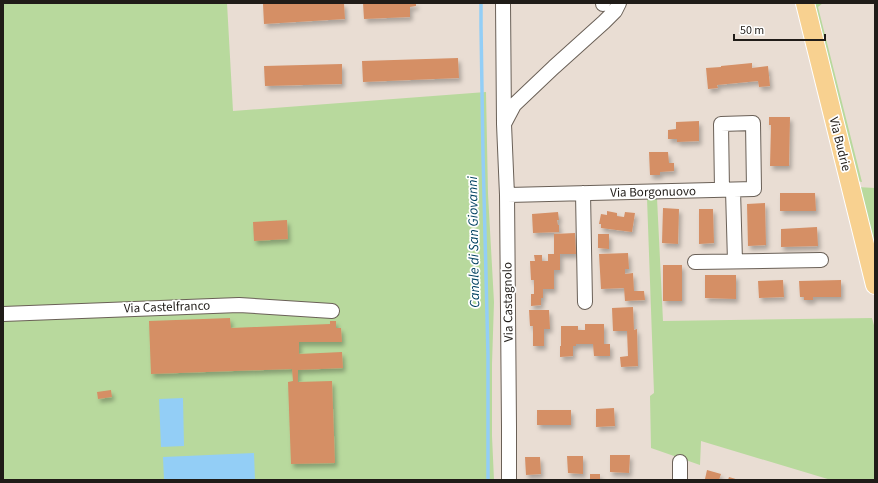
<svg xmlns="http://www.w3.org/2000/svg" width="878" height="483" font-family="'Source Sans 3',sans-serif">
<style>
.green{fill:#b8d99d}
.water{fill:#93cef6}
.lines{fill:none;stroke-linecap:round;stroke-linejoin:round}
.stream{stroke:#93cef6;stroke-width:3.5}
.building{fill:#d58f65;filter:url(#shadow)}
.minor-casing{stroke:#6a6057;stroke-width:16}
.major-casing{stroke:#fff;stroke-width:20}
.minor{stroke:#fff;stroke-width:14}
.major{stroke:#f8d190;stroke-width:18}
.labels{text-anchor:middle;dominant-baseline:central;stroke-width:3.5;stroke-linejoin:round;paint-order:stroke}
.street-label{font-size:13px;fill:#201c18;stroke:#fff}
.water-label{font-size:14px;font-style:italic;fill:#004161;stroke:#fff}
</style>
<defs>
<filter id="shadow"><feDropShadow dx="2.5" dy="4" stdDeviation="2" flood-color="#0004"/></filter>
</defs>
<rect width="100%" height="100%" fill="#e9ddd3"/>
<path class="green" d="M 3,3 L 227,3 L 233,111 L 486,92 L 488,194 L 494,302 L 492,364 L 492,436 L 494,480 L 3,480 Z
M 811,3 L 823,3 L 818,7 L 862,182 L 857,181 Z
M 857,187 L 875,188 L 875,258 Z
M 647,198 L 657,198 L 663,321 L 872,318 L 875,329 L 875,480 L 831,480 L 701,441 L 700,465 L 651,448 L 650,396 L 654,393 Z"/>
<path class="water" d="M 183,398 L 184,446 L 161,447 L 159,399 Z
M 254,453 L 255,480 L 164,480 L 163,457 Z"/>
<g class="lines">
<path class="stream" d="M 481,3 L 481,26 L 483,155 L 488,355 L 488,480"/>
</g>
<path class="building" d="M 280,3 L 344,3 L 345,19 L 264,24 L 263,4 Z
M 363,3 L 416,3 L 416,6 L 410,7 L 410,17 L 364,19 Z
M 458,58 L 459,78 L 363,82 L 362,61 Z
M 752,63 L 752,68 L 768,66 L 770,86 L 759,87 L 758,81 L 717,85 L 718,88 L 708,89 L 706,68 L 721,67 L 721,66 Z
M 342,64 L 342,84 L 265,86 L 264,66 Z
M 769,117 L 790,117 L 789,166 L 770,166 L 771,125 L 769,125 Z
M 699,121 L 699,141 L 677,142 L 677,139 L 668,139 L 668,130 L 676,129 L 676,122 Z
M 649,152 L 668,152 L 669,163 L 674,163 L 674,171 L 660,172 L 660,175 L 650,175 Z
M 780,193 L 815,193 L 816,211 L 780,211 Z
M 765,203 L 766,245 L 748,246 L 747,204 Z
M 663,208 L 679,209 L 678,244 L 662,243 Z
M 699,209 L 713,209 L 714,243 L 699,244 Z
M 607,211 L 617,213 L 617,216 L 624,217 L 625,212 L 635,213 L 632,232 L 601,228 L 601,224 L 599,224 L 601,214 L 607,215 Z
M 558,212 L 559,220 L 557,220 L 558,225 L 559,225 L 559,232 L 533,233 L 532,214 Z
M 287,220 L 288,239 L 254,241 L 253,222 Z
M 817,227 L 818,246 L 781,247 L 781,229 Z
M 575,233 L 576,254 L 560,254 L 560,270 L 554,270 L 554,289 L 543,289 L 543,298 L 541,298 L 541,305 L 531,306 L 531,294 L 534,294 L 534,280 L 531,280 L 530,261 L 535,261 L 534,255 L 542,255 L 542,261 L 548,261 L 548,254 L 554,254 L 554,234 Z
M 598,234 L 609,234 L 609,249 L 598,248 Z
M 628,253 L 629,269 L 625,269 L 625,274 L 633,273 L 634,291 L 644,291 L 645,300 L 625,301 L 624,288 L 601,289 L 599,254 Z
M 663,265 L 682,265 L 682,301 L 663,301 Z
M 705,275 L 736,275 L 736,299 L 705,298 Z
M 783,280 L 784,297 L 759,298 L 758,281 Z
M 841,280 L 841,297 L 813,297 L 813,300 L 804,300 L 804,297 L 800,297 L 799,281 Z
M 633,307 L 634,330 L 637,329 L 638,366 L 621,367 L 620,357 L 628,356 L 627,331 L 613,331 L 612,308 Z
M 529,310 L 549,310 L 550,329 L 544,329 L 544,346 L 533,346 L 533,326 L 530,326 Z
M 230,318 L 231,328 L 330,324 L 330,321 L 336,321 L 336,328 L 341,328 L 342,342 L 299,342 L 299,354 L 342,352 L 343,368 L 298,370 L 298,382 L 332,381 L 335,463 L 291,464 L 288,382 L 293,381 L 292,369 L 151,374 L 149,321 Z
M 585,324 L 604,324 L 604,344 L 610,344 L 610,356 L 594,356 L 593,344 L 576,344 L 576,346 L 573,346 L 573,356 L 560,357 L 560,346 L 561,346 L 561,326 L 578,326 L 578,330 L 585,330 Z
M 111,390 L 112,397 L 98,399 L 97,392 Z
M 614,408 L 615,426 L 596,427 L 596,409 Z
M 537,410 L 571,410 L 571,425 L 537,425 Z
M 610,455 L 630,455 L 629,473 L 610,472 Z
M 567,456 L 583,456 L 583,474 L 568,473 Z
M 525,457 L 540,457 L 541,474 L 526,475 Z
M 707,470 L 721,474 L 719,480 L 705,479 Z
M 590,474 L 600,474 L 600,480 L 590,480 Z
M 729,477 L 739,480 L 728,480 Z"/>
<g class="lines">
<g class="minor-casing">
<path id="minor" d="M 503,3 L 504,124 L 507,195 L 509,426 L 509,480
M 603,3 L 603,4
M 505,122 L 514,105 L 554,67 L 604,22 L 615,11 L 619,3
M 733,190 L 735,261
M 583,193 L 585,302
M 507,195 L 754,189 L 753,123 L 721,124 L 722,190
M 695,262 L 821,260
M 3,314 L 239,305 L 332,311
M 680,462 L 680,480"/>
</g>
<g class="major-casing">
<path id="major" d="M 805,3 L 875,285"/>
</g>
<use href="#minor" class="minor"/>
<use href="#major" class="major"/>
</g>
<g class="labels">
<g class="street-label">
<text transform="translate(840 144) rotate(76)">Via Budrie</text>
<text transform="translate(653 192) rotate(-1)">Via Borgonuovo</text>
<text transform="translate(508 302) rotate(-91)">Via Castagnolo</text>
<text transform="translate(167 307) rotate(-2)">Via Castelfranco</text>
</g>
<g class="water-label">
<text transform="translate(474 242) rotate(-91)">Canale di San Giovanni</text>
</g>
</g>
<rect width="878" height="483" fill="none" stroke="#201c18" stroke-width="8"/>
<path d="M734 34v6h91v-6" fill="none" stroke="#201c18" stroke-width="2"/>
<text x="740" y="34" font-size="12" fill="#201c18" stroke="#ffffff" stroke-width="3" paint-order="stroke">50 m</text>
</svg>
